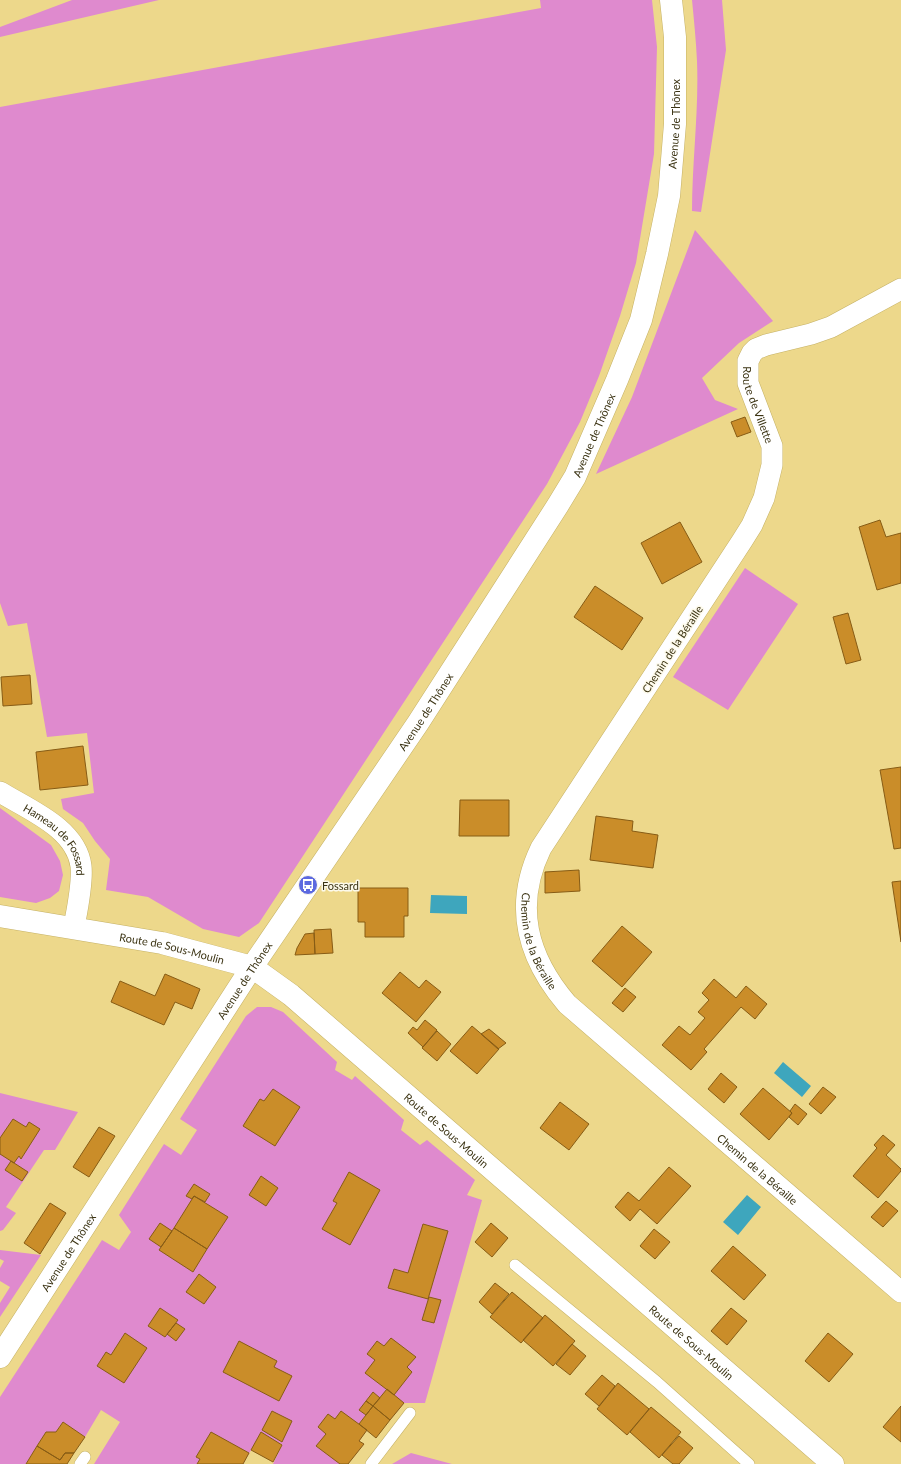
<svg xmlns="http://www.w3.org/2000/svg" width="901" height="1464" font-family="Lato,sans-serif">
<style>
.green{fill:#df8ace}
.water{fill:#3ea6bd}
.building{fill:#ca8d29;stroke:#875c15}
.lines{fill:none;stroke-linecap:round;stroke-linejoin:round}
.service-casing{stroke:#c5b165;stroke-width:12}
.minor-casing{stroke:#c5b165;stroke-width:22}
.tertiary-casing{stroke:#c5b165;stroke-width:23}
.secondary-casing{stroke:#c5b165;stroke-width:23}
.service{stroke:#fff;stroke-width:11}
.minor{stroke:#fff;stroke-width:21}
.tertiary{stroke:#fff;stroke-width:22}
.secondary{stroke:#fff;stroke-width:22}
.labels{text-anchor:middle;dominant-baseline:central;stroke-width:3;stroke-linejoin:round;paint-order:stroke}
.street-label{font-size:11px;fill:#3b3313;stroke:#fdfaeb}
.poi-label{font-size:11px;fill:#3b3313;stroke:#fdfaeb;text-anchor:start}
</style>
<rect width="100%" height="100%" fill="#edd88b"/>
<path class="green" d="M 72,0 L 159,0 L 0,37 L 0,27 Z
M 540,0 L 652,0 L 657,47 L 654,154 L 636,263 L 620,316 L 599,376 L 580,422 L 547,484 L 259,923 L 239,937 L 203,929 L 148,897 L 106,890 L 110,859 L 95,841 L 83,823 L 63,809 L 61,799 L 94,793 L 87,733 L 47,737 L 27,623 L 8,626 L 0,603 L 0,107 L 541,8 Z
M 692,0 L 722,0 L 726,50 L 701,212 L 692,211 C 692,161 699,111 697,61 C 696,41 694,20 692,0 Z
M 695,230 L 773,321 L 739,343 L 702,378 L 715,400 L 738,409 L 596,474 L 632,397 Z
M 745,568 L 798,604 L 728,710 L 673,677 Z
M 0,808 L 51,845 L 60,861 L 63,875 L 59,891 L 50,898 L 36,903 L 0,897 Z
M 257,1007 L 271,1007 L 283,1012 L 337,1062 L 335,1070 L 352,1080 L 355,1076 L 404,1120 L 401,1130 L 420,1145 L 427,1140 L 475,1180 L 467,1195 L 482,1200 L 425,1403 L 404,1403 L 390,1420 L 366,1402 L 359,1410 L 366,1415 L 359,1424 L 367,1430 L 359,1441 L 364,1444 L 348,1464 L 273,1464 L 282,1445 L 261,1433 L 243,1464 L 94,1464 L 120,1422 L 101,1410 L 85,1437 L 63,1422 L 56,1432 L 46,1432 L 26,1464 L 0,1464 L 0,1397 L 102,1240 L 119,1250 L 131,1232 L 119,1215 L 164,1144 L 181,1155 L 197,1130 L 180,1119 L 246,1016 Z
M 0,1093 L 78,1112 L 55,1150 L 44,1150 L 6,1207 L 16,1213 L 3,1230 L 0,1231 Z
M 0,1250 L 41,1255 L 0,1317 L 0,1303 L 10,1287 L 0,1281 L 0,1268 L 4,1261 L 0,1259 Z
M 411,1453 L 452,1464 L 392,1464 Z"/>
<path class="water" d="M 431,895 L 467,896 L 467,914 L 430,913 Z
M 783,1062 L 811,1086 L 802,1097 L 774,1073 Z
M 747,1195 L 761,1207 L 738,1235 L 723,1222 Z"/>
<path class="building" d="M 745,417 L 751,432 L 737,437 L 731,422 Z
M 880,520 L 886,537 L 901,533 L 901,583 L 877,590 L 859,527 Z
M 680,522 L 702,562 L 662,584 L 641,543 Z
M 595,586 L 643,618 L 622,650 L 574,617 Z
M 848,613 L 861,660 L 846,664 L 833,617 Z
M 30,675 L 32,704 L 3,706 L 1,677 Z
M 83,746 L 88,785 L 40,790 L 36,752 Z
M 901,767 L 901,848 L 894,849 L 880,770 Z
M 460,800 L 509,800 L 509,836 L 459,836 Z
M 596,816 L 633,821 L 632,831 L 658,835 L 653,868 L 590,860 Z
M 579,870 L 580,891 L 545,893 L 545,872 Z
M 901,881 L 901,942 L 892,882 Z
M 358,888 L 408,888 L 408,916 L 404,916 L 404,937 L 365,937 L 365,922 L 358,922 Z
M 622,926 L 652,952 L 622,987 L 592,961 Z
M 331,929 L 333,953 L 315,954 L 314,930 Z
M 314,933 L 315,954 L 295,955 L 297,948 L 305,934 Z
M 400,972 L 419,988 L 426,980 L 441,992 L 416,1022 L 382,993 Z
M 165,974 L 200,989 L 192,1009 L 175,1002 L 164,1025 L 111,1002 L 120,981 L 155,996 Z
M 714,979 L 736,998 L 746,986 L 767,1004 L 755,1019 L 741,1007 L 704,1049 L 707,1052 L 691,1070 L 662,1045 L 679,1026 L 690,1035 L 705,1018 L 698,1012 L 709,1000 L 702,993 Z
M 625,988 L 636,997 L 623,1012 L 612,1003 Z
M 425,1020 L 437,1030 L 423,1047 L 408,1033 L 413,1027 L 417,1030 Z
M 472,1026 L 499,1049 L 477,1074 L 450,1051 Z
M 489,1029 L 506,1043 L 498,1049 L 481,1034 Z
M 437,1031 L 451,1044 L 437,1061 L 422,1048 Z
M 721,1073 L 737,1087 L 724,1103 L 708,1089 Z
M 823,1087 L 836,1097 L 821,1114 L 809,1104 Z
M 763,1088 L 792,1113 L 769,1140 L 740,1114 Z
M 273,1089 L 300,1107 L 275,1146 L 243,1126 L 260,1099 L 264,1101 Z
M 560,1102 L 589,1124 L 569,1150 L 540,1128 Z
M 795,1104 L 807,1114 L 798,1125 L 789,1117 L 792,1113 L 790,1111 Z
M 13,1119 L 26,1127 L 29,1122 L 40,1129 L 21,1159 L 19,1156 L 14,1163 L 0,1154 L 0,1138 Z
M 99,1127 L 115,1136 L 89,1177 L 73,1167 Z
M 883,1135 L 895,1145 L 886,1155 L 901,1169 L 901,1171 L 878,1198 L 853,1176 L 877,1148 L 874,1145 Z
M 11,1161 L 28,1172 L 22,1181 L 5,1170 Z
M 669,1167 L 691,1186 L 657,1224 L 640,1209 L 630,1221 L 615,1207 L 628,1192 L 639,1201 Z
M 349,1172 L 380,1190 L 350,1245 L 322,1229 L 337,1203 L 333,1201 Z
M 261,1176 L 278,1188 L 266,1206 L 249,1195 Z
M 194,1184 L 210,1194 L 205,1202 L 194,1196 L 192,1199 L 186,1196 Z
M 194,1196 L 228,1217 L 207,1249 L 174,1228 Z
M 886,1201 L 898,1211 L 883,1227 L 871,1217 Z
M 50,1203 L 66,1213 L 40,1254 L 24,1243 Z
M 160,1223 L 172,1231 L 161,1247 L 149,1239 Z
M 491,1223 L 508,1238 L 492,1257 L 475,1242 Z
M 423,1224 L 448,1231 L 428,1299 L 388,1288 L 394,1269 L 408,1273 Z
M 174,1228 L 207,1249 L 193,1272 L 159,1250 Z
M 654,1229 L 670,1242 L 655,1259 L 640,1246 Z
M 733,1246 L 766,1275 L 744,1300 L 711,1271 Z
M 199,1274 L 216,1287 L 204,1304 L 186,1292 Z
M 495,1283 L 509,1294 L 492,1314 L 479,1302 Z
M 512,1292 L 543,1318 L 521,1343 L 490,1317 Z
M 429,1297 L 441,1300 L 434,1323 L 422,1320 Z
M 160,1308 L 178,1320 L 165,1337 L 148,1326 Z
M 731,1308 L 747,1321 L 727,1345 L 711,1331 Z
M 545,1315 L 575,1341 L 553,1366 L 523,1340 Z
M 176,1323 L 185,1329 L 176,1341 L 167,1334 Z
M 125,1333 L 147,1348 L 124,1383 L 97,1366 L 106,1352 L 111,1355 Z
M 828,1333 L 853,1354 L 829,1382 L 805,1361 Z
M 391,1338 L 416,1357 L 407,1367 L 412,1372 L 394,1395 L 365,1373 L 375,1360 L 367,1354 L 377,1341 L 384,1346 Z
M 239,1341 L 277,1361 L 274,1367 L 292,1376 L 279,1401 L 223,1372 Z
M 572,1344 L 586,1356 L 570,1375 L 556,1364 Z
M 602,1375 L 615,1386 L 599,1406 L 585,1394 Z
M 618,1383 L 649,1409 L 627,1435 L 597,1409 Z
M 387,1389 L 404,1403 L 390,1420 L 373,1406 Z
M 373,1392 L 380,1398 L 373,1406 L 366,1401 Z
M 366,1401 L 373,1406 L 366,1415 L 359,1410 Z
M 373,1406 L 390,1420 L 376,1438 L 359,1424 Z
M 901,1406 L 901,1442 L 883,1427 Z
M 651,1407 L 681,1432 L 659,1458 L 630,1432 Z
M 272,1411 L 292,1421 L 282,1442 L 262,1430 Z
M 341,1411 L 367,1430 L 359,1441 L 364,1444 L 348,1464 L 340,1464 L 316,1446 L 326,1434 L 318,1427 L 328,1414 L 335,1419 Z
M 63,1422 L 85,1437 L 74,1453 L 65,1453 L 60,1460 L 37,1446 L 46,1432 L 56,1432 Z
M 211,1432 L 249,1453 L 243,1464 L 197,1464 L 200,1459 L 196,1457 Z
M 261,1432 L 282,1445 L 273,1462 L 251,1450 Z
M 679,1436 L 693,1448 L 679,1464 L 673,1464 L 662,1455 Z
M 37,1446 L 60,1460 L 65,1453 L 74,1453 L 67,1464 L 26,1464 Z"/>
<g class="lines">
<g class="service-casing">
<path id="service" d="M 515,1265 L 657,1382 L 749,1464
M 80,1464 L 85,1457
M 371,1464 L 410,1413"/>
</g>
<g class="minor-casing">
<g id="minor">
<path id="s1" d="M 901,289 L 831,327 L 811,334 L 766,345 L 756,349 L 752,353 L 748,361 L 748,383 L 772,446 L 772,465 L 764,498 L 752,525 L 742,541 L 541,848 C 513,906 527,957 567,1004 L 901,1292"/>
<path id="s2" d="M 0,792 C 29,810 76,828 81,866 C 83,883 77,910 74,927"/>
</g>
</g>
<g class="tertiary-casing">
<g id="tertiary">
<path id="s3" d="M 0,916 L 162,943 L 252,967"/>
</g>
</g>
<g class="secondary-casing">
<g id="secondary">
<path id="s4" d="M 252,967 L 291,995 L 833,1464"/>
<path id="s5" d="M 0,1357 L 252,967 L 418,723 L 558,505 L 575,477 L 617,380 L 641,320 L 657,254 L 669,196 L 675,124 L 675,37 L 671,0"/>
</g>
</g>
<use href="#service" class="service"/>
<use href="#minor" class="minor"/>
<use href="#tertiary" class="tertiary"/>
<use href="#secondary" class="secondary"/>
</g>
<defs>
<g id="bus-disc" transform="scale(1)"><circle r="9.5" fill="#5c69e0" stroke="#fdfaeb"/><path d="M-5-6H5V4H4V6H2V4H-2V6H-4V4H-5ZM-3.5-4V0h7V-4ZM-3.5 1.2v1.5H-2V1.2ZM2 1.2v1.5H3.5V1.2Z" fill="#fff"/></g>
</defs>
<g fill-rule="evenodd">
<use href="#bus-disc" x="308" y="885"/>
</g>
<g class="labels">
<g class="street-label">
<text stroke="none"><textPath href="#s5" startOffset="1421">Avenue de Thônex</textPath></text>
<text stroke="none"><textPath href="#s1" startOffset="218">Route de Villette</textPath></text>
<text stroke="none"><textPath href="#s5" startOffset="1097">Avenue de Thônex</textPath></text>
<text transform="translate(672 649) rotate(-57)">Chemin de la Béraille</text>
<text stroke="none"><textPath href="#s5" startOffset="773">Avenue de Thônex</textPath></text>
<text stroke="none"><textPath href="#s2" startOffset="76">Hameau de Fossard</textPath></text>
<text stroke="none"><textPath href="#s1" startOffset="828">Chemin de la Béraille</textPath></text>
<text stroke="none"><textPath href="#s3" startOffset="175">Route de Sous-Moulin</textPath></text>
<text stroke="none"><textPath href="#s5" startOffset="449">Avenue de Thônex</textPath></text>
<text stroke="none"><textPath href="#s4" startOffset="254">Route de Sous-Moulin</textPath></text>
<text stroke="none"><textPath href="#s1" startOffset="1151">Chemin de la Béraille</textPath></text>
<text stroke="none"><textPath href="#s5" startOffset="125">Avenue de Thônex</textPath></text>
<text stroke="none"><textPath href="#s4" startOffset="578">Route de Sous-Moulin</textPath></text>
</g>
<g class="poi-label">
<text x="322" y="885">Fossard</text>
</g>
</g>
</svg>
